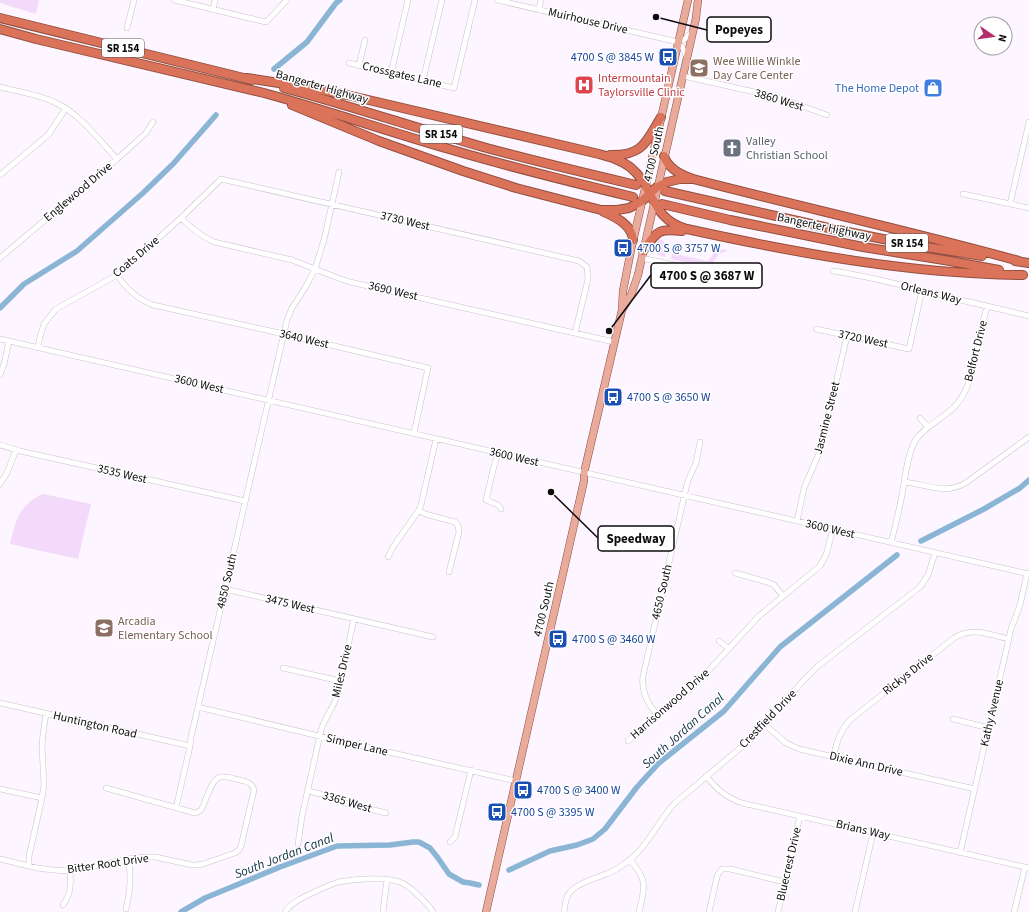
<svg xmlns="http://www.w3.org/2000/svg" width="1029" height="912" font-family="'Source Sans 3',sans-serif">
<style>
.green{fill:#f3dafa}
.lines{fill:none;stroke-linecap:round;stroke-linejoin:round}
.canal{stroke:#8bb5d5;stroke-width:5.5}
.minor-casing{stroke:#c9c2cb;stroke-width:6}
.major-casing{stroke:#924f3f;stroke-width:8}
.highway-casing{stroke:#924f3f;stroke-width:10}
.minor{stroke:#fff;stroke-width:5}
.major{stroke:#e9ab9b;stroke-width:7}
.highway{stroke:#da7359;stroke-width:8}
.labels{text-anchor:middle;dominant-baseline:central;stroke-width:3;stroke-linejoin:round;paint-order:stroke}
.shield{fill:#fff;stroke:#565456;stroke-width:1}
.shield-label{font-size:11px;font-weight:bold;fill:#0d0b0e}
.street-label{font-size:12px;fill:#0d0b0e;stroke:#fff}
.transit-label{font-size:12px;fill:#164399;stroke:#fff;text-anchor:start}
.education-label{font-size:12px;fill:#785e54;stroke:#fff;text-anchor:start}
.health-label{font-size:12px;fill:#be3a42;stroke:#fff;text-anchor:start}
.shop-label{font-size:12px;fill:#366cbe;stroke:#fff;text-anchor:end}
.worship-label{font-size:12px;fill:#5b616d;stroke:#fff;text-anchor:start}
.water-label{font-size:13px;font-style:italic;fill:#0c2f45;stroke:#fff}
.leader{fill:none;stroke:#0d0b0e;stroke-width:1.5}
.callout-dot{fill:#0d0b0e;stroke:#fff;stroke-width:1.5}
.callout{fill:#fff;stroke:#0d0b0e;stroke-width:1.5}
.callout-label{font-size:13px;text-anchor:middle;font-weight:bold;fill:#0d0b0e}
</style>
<rect width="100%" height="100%" fill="#fdf5ff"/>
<path class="green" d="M 0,0 L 39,0 L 36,14 L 0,3 Z
M 655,238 C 668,240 667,246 665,257 C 653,254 652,249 655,238 Z
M 718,249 L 727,250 L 727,251 C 714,253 717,263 707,267 L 671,259 L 672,253 L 707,261 C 712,258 713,252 718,249 Z
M 43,494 L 91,504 L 78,559 L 10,544 C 15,522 20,503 43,494 Z"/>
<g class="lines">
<path class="canal" d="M 274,69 L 307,42 L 336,3 L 340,0
M 0,308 L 24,284 L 77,251 L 143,193 L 173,164 L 216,115
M 921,541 L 984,509 L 1020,488 L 1029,480
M 509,870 L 550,851 L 577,845 L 593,839 L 605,829 L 637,787 L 659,763 L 724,711 L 780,647 L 897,555
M 181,912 L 205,898 L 280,867 L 337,846 L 390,845 L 413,842 L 419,842 L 430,848 L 438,858 L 449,874 L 463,882 L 470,883 L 479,885"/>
<g class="minor-casing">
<path id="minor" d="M 174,0 C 205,7 235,15 266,22 L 287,0
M 497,0 L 678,42 L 685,39 L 692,32
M 213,10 L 215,0
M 539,10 L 541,0
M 127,28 L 134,0
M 678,42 L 684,50 L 686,56
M 349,63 L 454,88 L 475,0
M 359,65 L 365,40
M 391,73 L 408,0
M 683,76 L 777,97 L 827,115
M 423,80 L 442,0
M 0,87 C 18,92 39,94 56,103 C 80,114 99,140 117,159
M 0,175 L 48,135 L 66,108
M 963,194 L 1029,208
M 1010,204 L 1029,122
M 181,218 C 191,228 201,236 214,242 L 292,260 L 338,278 L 350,282 L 614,342
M 0,258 L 117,159 L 146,133 L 153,122
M 641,258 L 712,273 L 719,272 L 727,267
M 833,271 C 875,277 916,289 957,299 C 981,305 1005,310 1029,316
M 117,275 C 126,289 138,299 153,305 L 284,334 L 428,368 L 414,433
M 816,329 L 909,349 L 922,290
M 0,339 L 1029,574
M 38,347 L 40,337 L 44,324 L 56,309 L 117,275 L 181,218 L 221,179 L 579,261 L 587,267 L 588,279 L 575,333
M 0,375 L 4,364 L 9,341
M 920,418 L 928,427
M 0,445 L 20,451 L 245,501
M 498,453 L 493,470 L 486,500 L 498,505 L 501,509
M 904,482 C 926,484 946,496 967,482 L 1029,437
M 0,484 L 7,473 L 16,450
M 419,510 L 423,513 L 429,515 L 455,522 L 458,525 L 459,532 L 449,572
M 797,521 L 804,488 L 820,451 L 847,336
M 891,543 C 895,527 899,511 902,495 C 905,478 907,456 915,441 C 925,425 944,419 956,405 C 969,390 972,372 976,354 C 979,338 983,322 987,306
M 388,557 L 393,547 L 419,510 L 421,505 L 436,439
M 735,573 L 767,582 L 774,585 L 783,596
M 225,589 L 433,637
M 719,641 L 728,648
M 283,668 L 340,681
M 0,703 L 190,746
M 198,707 L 327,738 L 516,781
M 658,716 C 648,704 641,692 643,676 L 687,484 L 689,478 L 696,463 L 700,442
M 953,719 L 989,728
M 764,724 L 786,743 L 799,749 L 975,789
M 628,741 L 698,682 L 759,616 L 820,566 L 826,555 L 833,529
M 833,757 C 837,742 840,731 850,720 L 954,638 C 973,626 989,635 1009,639
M 706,776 C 717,789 725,797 742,803 L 1029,868
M 0,789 L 42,798
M 308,791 L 334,797 L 345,803 L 386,813
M 176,808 L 190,746 L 191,737 L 287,320 L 292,308 L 305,288 L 315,269 L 324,240 L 339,172
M 450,842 L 455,837 L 471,770
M 298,844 L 302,816 L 321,730 C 325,718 333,708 337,696 L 354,619
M 960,853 L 1011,629 L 1020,605 L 1027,573
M 0,859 L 37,868 L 53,870 L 70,871 L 128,859 L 145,857 L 155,857 L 192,865 L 197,865 L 203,864 L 235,853 L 239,850 L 241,846 L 254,790 C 252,782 246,782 240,780 C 234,779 227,776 221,777 C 211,778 206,802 201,810 L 198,812 L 195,813 L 106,788
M 630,860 C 648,880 645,887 639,912
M 29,866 L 29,856 L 42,798 L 44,785 L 42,746 L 43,734 L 46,713
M 63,905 C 71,894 71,884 70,871
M 126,909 C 130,892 132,876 128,859
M 285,912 C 292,902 302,898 312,893 C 321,889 329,885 338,882 C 354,879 387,876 402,883 C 408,886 414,891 419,896 C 424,901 429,905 433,912
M 383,912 L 387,879
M 564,912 C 565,907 565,902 567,897 C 574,883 592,880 606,874 C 612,872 619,868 624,864 C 648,848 656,823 675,803 L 751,739 L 804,680 L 818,666 L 920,587 L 928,575 L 935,553
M 709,912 L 717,877 L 718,874 L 722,869 L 730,869 L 785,882
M 778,912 L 800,816
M 855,912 L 873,833
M 1014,912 L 1025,867"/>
</g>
<g class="major-casing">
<path id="major" d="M 622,310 L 631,295 L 638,275 L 696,18 L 698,0
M 486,912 L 584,481 L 584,473 L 622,310 L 623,291 L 631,250 L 688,0"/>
</g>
<g class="highway-casing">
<path id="highway" d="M 0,18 L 252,80
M 0,29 L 36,39 L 264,93 C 326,110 387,131 449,149 C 510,167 571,182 633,197
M 247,78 L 311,88 L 347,95 L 599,154 C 610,157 621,160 630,167 C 655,187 650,219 687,229 C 797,253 909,274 1023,275
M 284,88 C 351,106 416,128 483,147 C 534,161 585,173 636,185
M 292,105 L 379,141 L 463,171 L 516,188 L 601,210 L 617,210 L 629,208 L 642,201 L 657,187 L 667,182 L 680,179 L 693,179
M 610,155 C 643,156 646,142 661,117
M 664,156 C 668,169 681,175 693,179 C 801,207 911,231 1019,261
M 665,191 L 833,229 L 908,244 L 982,256
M 662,204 L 730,220 L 863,247 L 950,261 L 999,270
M 604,212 C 616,217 632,225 633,240
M 643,251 C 657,232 657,228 682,231
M 1015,261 L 1029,263"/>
</g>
<use href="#minor" class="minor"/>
<use href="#major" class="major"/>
<use href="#highway" class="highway"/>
</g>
<defs>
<g id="bus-square" transform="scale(1)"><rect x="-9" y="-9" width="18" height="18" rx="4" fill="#1a4fb4" stroke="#fff"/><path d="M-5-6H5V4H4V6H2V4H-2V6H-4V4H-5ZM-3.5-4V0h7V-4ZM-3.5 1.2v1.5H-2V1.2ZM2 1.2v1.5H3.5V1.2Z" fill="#fff"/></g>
<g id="school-square" transform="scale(1)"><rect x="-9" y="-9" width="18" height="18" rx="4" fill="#8d6e63" stroke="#fff"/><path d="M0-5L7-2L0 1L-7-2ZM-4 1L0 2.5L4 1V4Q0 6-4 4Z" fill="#fff"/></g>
<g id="hospital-square" transform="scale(1)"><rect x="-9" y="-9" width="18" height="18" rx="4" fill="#e0444e" stroke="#fff"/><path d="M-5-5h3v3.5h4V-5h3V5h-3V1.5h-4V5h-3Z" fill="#fff"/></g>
<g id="shop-square" transform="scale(1)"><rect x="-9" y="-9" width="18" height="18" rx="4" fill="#3f7fe0" stroke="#fff"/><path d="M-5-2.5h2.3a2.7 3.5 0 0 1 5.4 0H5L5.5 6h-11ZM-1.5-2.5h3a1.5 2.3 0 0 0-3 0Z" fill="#fff"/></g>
<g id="church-square" transform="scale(1)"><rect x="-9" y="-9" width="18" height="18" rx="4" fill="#6b7280" stroke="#fff"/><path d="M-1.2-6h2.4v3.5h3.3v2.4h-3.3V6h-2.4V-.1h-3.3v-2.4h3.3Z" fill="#fff"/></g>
</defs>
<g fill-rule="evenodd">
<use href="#bus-square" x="668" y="57"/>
<use href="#school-square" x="699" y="68"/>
<use href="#hospital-square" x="584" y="85"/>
<use href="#shop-square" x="933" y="88"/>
<use href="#church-square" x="732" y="148"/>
<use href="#bus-square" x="623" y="248"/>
<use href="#bus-square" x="613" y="397"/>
<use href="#school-square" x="104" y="628"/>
<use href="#bus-square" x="558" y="639"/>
<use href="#bus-square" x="523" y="790"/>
<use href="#bus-square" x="497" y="812"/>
</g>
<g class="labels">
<g class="shield">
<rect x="102" y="39" width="42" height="18" rx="3"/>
<rect x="420" y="125" width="42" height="18" rx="3"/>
<rect x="886" y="234" width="42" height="18" rx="3"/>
</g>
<g class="shield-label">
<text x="123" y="48">SR 154</text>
<text x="441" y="134">SR 154</text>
<text x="907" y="243">SR 154</text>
</g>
<g class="street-label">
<text transform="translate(588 21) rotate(13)">Muirhouse Drive</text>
<text transform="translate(402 75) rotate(13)">Crossgates Lane</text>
<text transform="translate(322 87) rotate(16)">Bangerter Highway</text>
<text transform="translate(779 100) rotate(17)">3860 West</text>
<text transform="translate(654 154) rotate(-77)">4700 South</text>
<text transform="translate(78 192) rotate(-40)">Englewood Drive</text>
<text transform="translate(405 221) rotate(13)">3730 West</text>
<text transform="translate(824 227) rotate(12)">Bangerter Highway</text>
<text transform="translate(136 257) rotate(-40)">Coats Drive</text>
<text transform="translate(393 291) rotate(13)">3690 West</text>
<text transform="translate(931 293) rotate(14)">Orleans Way</text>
<text transform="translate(304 339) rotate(13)">3640 West</text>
<text transform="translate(863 339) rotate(12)">3720 West</text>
<text transform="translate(976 351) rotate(-76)">Belfort Drive</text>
<text transform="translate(199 384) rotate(13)">3600 West</text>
<text transform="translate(827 418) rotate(-76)">Jasmine Street</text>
<text transform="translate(514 457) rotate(13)">3600 West</text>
<text transform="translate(122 474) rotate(13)">3535 West</text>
<text transform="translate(830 529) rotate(13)">3600 West</text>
<text transform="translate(227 581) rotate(-77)">4850 South</text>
<text transform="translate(662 592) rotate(-77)">4650 South</text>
<text transform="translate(290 604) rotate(13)">3475 West</text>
<text transform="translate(544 609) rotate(-77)">4700 South</text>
<text transform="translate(342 671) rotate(-77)">Miles Drive</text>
<text transform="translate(908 674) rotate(-38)">Rickys Drive</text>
<text transform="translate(670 704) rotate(-41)">Harrisonwood Drive</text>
<text transform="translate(992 713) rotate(-77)">Kathy Avenue</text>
<text transform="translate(768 719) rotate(-46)">Crestfield Drive</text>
<text transform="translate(95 725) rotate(13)">Huntington Road</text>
<text transform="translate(357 745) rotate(13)">Simper Lane</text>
<text transform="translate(866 764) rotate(13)">Dixie Ann Drive</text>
<text transform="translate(347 802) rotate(16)">3365 West</text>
<text transform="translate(863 830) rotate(13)">Brians Way</text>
<text transform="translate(108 864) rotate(-8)">Bitter Root Drive</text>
<text transform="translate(789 864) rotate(-77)">Bluecrest Drive</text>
</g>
<g class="transit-label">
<text x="654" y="57" text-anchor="end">4700 S @ 3845 W</text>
<text x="637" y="248">4700 S @ 3757 W</text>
<text x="627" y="397">4700 S @ 3650 W</text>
<text x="572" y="639">4700 S @ 3460 W</text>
<text x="537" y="790">4700 S @ 3400 W</text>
<text x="511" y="812">4700 S @ 3395 W</text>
</g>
<g class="education-label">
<text x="713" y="61">Wee Willie Winkle<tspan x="713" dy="14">Day Care Center</tspan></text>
<text x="118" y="621">Arcadia<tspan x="118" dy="14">Elementary School</tspan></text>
</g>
<g class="health-label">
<text x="598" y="78">Intermountain<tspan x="598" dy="14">Taylorsville Clinic</tspan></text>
</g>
<g class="shop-label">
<text x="919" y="88">The Home Depot</text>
</g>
<g class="worship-label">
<text x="746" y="141">Valley<tspan x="746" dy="14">Christian School</tspan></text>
</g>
<g class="water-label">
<text transform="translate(683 731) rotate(-42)">South Jordan Canal</text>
<text transform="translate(284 856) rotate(-21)">South Jordan Canal</text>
</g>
</g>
<path class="leader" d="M656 17L707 30M609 331L651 275M551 492L598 538"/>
<g class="callout-dot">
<circle cx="656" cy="17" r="4"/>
<circle cx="609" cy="331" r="4"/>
<circle cx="551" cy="492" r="4"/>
</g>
<g class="callout">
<rect x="707" y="17" width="64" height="25" rx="4"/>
<rect x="651" y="263" width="111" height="25" rx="4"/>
<rect x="598" y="526" width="76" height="25" rx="4"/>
</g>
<g class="callout-label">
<text x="739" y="34">Popeyes</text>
<text x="707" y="280">4700 S @ 3687 W</text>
<text x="636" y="543">Speedway</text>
</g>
<g transform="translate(993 36) rotate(103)"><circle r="19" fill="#ffffff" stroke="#9e9d9f"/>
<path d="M0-3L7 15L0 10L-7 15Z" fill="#b52c6a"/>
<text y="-6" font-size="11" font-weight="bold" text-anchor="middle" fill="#0d0b0e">N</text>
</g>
</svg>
